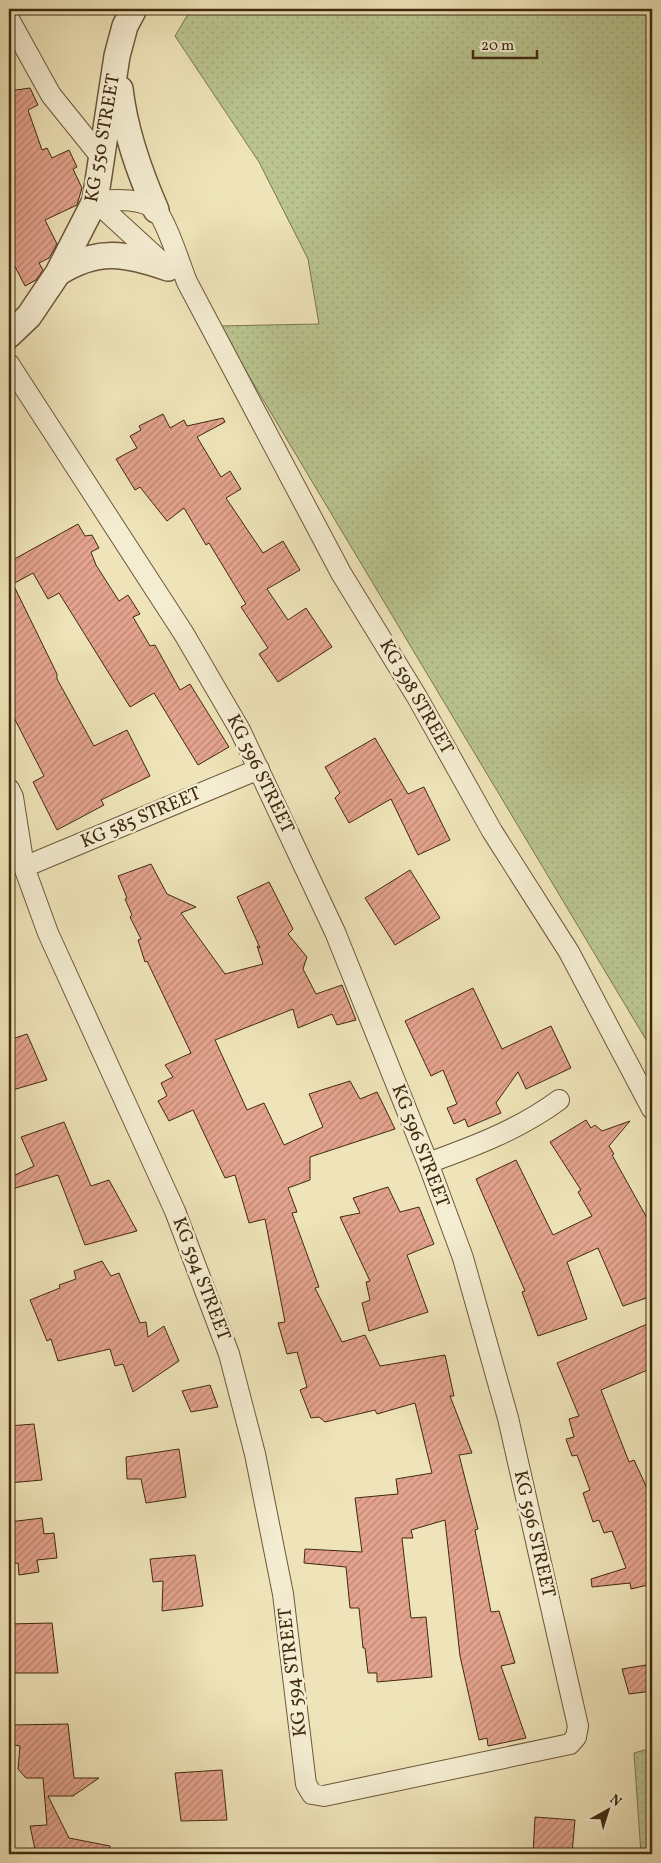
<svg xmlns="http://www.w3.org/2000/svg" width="661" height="1863" font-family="Vollkorn,serif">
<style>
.grass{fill:url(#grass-dots);stroke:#7c764f}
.building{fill:url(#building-hatch);stroke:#40290f}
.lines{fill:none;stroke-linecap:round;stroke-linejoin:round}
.minor-casing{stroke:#6c583a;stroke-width:22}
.tertiary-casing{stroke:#6c583a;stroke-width:28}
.minor{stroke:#f5edd2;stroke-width:20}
.tertiary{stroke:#f5edd2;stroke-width:25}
.labels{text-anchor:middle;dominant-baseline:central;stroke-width:5;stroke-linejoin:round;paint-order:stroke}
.street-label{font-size:19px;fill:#40290f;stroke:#f5edd2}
</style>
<defs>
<pattern id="grass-dots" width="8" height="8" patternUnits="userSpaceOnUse" patternTransform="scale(1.25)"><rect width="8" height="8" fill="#b9c48f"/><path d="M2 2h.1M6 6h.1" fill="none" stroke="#a0a87a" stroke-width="1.8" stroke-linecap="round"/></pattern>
<pattern id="building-hatch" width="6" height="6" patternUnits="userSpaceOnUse" patternTransform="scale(1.25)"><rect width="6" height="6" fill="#e4a38e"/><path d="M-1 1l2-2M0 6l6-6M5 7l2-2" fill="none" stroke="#ba8572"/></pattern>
</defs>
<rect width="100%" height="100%" fill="#efe4b9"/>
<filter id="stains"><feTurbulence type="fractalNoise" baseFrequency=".004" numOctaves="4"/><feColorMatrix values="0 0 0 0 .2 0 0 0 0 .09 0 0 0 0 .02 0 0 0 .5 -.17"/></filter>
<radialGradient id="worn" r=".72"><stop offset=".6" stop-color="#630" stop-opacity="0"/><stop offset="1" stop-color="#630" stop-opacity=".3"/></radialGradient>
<path class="grass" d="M 191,9 L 652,9 L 652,1042 L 648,1043 L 219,326 L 319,324 L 308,259 L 259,162 L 175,36 Z
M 652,1748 L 652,1854 L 641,1854 L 634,1753 Z"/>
<path class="building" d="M 30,88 L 38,105 L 28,110 L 42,150 L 47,148 L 52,158 L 69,150 L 77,167 L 73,169 L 82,188 L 77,205 L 45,220 L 57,244 L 49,258 L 39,263 L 43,270 L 36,280 L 25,286 L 9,255 L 9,91 Z
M 163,414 L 170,428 L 184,420 L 187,426 L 223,418 L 225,422 L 197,437 L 221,477 L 230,471 L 241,489 L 226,498 L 263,553 L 283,541 L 300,570 L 267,589 L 288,620 L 306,608 L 332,647 L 278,682 L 259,654 L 268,648 L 241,607 L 246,604 L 209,543 L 206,545 L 184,508 L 167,521 L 140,487 L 135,490 L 116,459 L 137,448 L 130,436 L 141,430 L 139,426 Z
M 78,524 L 85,536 L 92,535 L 99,548 L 91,552 L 96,565 L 119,601 L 128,595 L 140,614 L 133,617 L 150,646 L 155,645 L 180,690 L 190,684 L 229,747 L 198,765 L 154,693 L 130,707 L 59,593 L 48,599 L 33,573 L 13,584 L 57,674 L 57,679 L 94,746 L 127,730 L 150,776 L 101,800 L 104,805 L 57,830 L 33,782 L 44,776 L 9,708 L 9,562 Z
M 375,738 L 408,794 L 424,787 L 450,840 L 418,855 L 391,799 L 349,823 L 335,798 L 340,793 L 325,767 Z
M 151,864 L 167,894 L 196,907 L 181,913 L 225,974 L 263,964 L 257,946 L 260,948 L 237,897 L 269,882 L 293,929 L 288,934 L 307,957 L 303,969 L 316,994 L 342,985 L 356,1020 L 337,1025 L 332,1014 L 298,1028 L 293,1009 L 215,1040 L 247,1110 L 264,1103 L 284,1145 L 323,1127 L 309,1094 L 350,1081 L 360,1099 L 377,1092 L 395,1129 L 310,1157 L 310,1180 L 288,1188 L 297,1212 L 292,1213 L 319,1287 L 315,1288 L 342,1342 L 365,1335 L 380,1366 L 445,1355 L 454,1396 L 450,1396 L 472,1453 L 459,1455 L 478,1529 L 475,1530 L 491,1612 L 499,1611 L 515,1663 L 501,1666 L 526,1738 L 488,1746 L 487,1738 L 479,1740 L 460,1656 L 445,1520 L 411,1530 L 413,1538 L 402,1538 L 411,1618 L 426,1617 L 432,1677 L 377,1682 L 377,1673 L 368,1673 L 365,1648 L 363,1648 L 359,1608 L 350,1608 L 346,1567 L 304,1563 L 305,1549 L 362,1552 L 355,1498 L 398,1494 L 396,1479 L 432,1473 L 415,1403 L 377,1414 L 375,1410 L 325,1422 L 319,1417 L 311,1418 L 300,1390 L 307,1387 L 297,1352 L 287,1354 L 278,1323 L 285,1322 L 265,1219 L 249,1223 L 235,1175 L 225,1178 L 193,1110 L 169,1121 L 158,1101 L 167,1096 L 161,1083 L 173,1077 L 165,1065 L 191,1053 L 147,961 L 145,962 L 138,940 L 141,939 L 130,917 L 132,915 L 125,899 L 127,898 L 118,876 Z
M 410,870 L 440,918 L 395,945 L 365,898 Z
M 473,988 L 502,1049 L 551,1026 L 571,1068 L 526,1089 L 518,1072 L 496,1103 L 501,1113 L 468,1127 L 465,1119 L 454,1124 L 447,1108 L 457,1104 L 443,1070 L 431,1076 L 405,1021 Z
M 27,1034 L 47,1080 L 9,1091 L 9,1040 Z
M 586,1120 L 591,1128 L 595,1125 L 602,1131 L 630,1121 L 609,1146 L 614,1154 L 612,1155 L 652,1227 L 652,1296 L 623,1306 L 598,1248 L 567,1262 L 587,1319 L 538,1336 L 522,1292 L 525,1291 L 476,1179 L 516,1160 L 553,1235 L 592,1216 L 578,1192 L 581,1190 L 550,1142 Z
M 64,1122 L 91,1186 L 109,1180 L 137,1231 L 85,1245 L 58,1175 L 9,1190 L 9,1178 L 34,1166 L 21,1137 Z
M 388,1187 L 400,1212 L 419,1207 L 434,1244 L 407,1255 L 428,1312 L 369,1331 L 362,1303 L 370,1300 L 366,1282 L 370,1281 L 340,1217 L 360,1213 L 353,1198 Z
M 102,1261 L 111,1276 L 119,1273 L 140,1323 L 146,1322 L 148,1337 L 164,1326 L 179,1361 L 133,1392 L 123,1364 L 115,1366 L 110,1349 L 58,1361 L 51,1339 L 47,1341 L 30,1300 L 60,1288 L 59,1285 L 76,1279 L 74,1271 Z
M 652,1322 L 652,1368 L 601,1390 L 629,1462 L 634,1460 L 652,1499 L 652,1584 L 631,1589 L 630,1583 L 592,1587 L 591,1579 L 626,1568 L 612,1531 L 604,1533 L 599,1520 L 593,1522 L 583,1493 L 590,1490 L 577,1455 L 572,1456 L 566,1439 L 574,1437 L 569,1419 L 579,1416 L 557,1363 Z
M 210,1385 L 218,1407 L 191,1412 L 182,1391 Z
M 34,1424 L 42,1480 L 9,1483 L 9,1426 Z
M 179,1449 L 186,1497 L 146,1503 L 141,1479 L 127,1479 L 126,1457 Z
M 42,1518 L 44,1534 L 54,1533 L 57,1558 L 37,1560 L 39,1572 L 19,1575 L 18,1563 L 9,1564 L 9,1522 Z
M 195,1555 L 203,1606 L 162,1611 L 163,1581 L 153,1582 L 150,1559 Z
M 52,1623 L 58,1673 L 11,1673 L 9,1624 Z
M 652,1664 L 652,1691 L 629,1694 L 622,1669 Z
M 68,1724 L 74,1778 L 99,1778 L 73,1796 L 48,1796 L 69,1838 L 110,1846 L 110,1854 L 36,1854 L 30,1826 L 47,1825 L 43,1778 L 26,1778 L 18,1769 L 20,1746 L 14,1745 L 13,1725 Z
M 222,1770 L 227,1820 L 181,1821 L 175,1773 Z
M 535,1817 L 575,1820 L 572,1854 L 533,1854 Z"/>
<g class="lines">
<g class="minor-casing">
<path id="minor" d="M 9,19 L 51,95 L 101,157
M 95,201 C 112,200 142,197 156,210 C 166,220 181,267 187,282 L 341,573 L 417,697 L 492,831 L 569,952 L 652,1109
M 95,201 L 167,267
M 9,364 L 184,634 L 240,730 L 335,932 L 428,1163 L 463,1258 L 508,1418 L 578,1726 L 576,1737 L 570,1744 L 324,1796 L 312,1794 L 306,1784 L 283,1594 L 255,1454 L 229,1354 L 175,1211 L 48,933 L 24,867 L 13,797 L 9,789
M 24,867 L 259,769
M 428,1163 C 475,1146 520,1129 559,1100"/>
</g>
<g class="tertiary-casing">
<path id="tertiary" d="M 120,89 C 125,132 139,171 156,210
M 58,273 C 99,247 125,254 168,268
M 9,335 L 29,316 L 58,273 L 95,201 L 117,56 L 125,26 L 134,9"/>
</g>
<use href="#minor" class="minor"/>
<use href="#tertiary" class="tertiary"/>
</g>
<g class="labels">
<g class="street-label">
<text transform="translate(103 138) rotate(-80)">KG 550 STREET</text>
<text transform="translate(416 697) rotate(60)">KG 598 STREET</text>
<text transform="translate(260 774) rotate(64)">KG 596 STREET</text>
<text transform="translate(141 818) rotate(-23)">KG 585 STREET</text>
<text transform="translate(420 1146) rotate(69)">KG 596 STREET</text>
<text transform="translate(201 1279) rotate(69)">KG 594 STREET</text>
<text transform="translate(534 1534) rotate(77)">KG 596 STREET</text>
<text transform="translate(293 1672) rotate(-97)">KG 594 STREET</text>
</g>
</g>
<rect width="661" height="1863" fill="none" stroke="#efe4b9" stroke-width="30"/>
<rect x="10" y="10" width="641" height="1843" fill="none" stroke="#40290f" stroke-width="2.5"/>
<rect x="15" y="15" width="631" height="1833" fill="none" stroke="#40290f"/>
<g transform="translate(608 1810) rotate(39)" stroke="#f5edd2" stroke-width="4" paint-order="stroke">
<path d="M0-4L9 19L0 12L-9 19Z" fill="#40290f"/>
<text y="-8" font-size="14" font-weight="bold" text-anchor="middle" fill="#40290f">N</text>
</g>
<path d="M473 50v8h64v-8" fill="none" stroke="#40290f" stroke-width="2.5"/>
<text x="481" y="50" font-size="15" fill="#40290f" stroke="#f5edd2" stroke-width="4" paint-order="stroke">20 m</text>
<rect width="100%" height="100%" filter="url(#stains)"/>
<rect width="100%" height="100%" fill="url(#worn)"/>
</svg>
